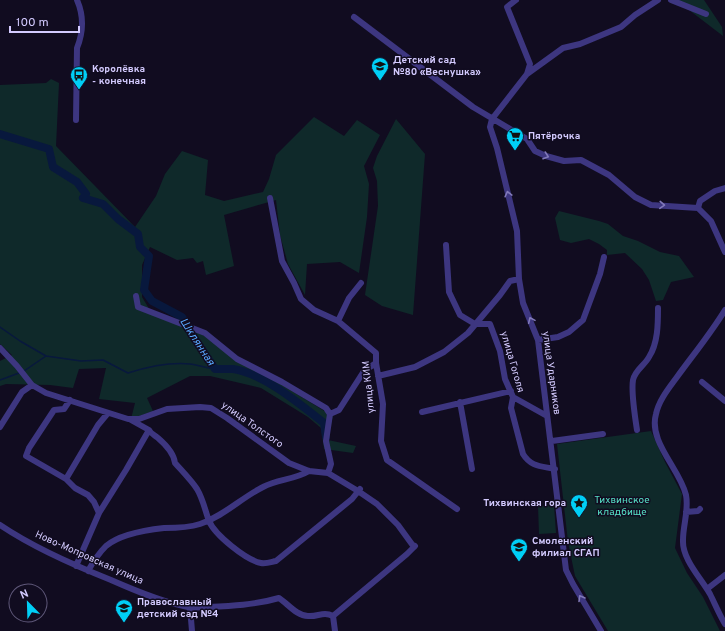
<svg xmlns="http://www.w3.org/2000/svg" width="725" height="631" font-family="Overpass,sans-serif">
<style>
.green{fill:#0f292a}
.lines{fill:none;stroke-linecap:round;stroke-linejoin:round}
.stream{stroke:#08183d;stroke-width:1.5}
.river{stroke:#08183d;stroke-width:8}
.minor{stroke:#3d3680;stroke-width:6}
.oneway{stroke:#8179b9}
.labels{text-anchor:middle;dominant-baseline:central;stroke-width:3;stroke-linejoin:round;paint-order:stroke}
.poi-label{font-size:10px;font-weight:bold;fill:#d4cbff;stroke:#110c20;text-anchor:start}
.street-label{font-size:10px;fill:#d4cbff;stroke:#110c20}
.park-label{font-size:10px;fill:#56e0c6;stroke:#110c20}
.water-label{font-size:11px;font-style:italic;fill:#59a8ff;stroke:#110c20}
</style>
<rect width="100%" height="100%" fill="#110c20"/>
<path class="green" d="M 676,0 L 704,0 L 722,27 L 723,36 Z
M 51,79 L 59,83 L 56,146 L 135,227 L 156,196 L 165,174 L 182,151 L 208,160 L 205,195 L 224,201 L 263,192 L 269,179 L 276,155 L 314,117 L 344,136 L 357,120 L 380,135 L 364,166 L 369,184 L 367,217 L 359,273 L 340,262 L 307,264 L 305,295 L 288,264 L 280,235 L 276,200 L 224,215 L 234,266 L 206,275 L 203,261 L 197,263 L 193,258 L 177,260 L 150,247 L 142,265 L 142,297 L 151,312 L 188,325 L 230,353 L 326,412 L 333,415 L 328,440 L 356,446 L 353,453 L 324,449 L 321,428 L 308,417 L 261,388 L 210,376 L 190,376 L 147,398 L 153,411 L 131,419 L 135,403 L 99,399 L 106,368 L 79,369 L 73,388 L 50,385 L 6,384 L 0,386 L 0,361 L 12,355 L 0,344 L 0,85 L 46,83 Z
M 396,119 L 425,154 L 413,315 L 382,306 L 365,295 L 378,206 L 377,181 L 373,168 L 377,156 Z
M 559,211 L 599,221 L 608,224 L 623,236 L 638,241 L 660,252 L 679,256 L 694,277 L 671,282 L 663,300 L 656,301 L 649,280 L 642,269 L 625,253 L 607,255 L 607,250 L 599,244 L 589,239 L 571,243 L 560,240 L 555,218 Z
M 651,431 L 665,462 L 682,494 L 675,548 L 687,573 L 703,597 L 720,631 L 608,631 L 575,576 L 568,542 L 557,444 Z
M 554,505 L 556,533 L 539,534 L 538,506 Z"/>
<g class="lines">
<path class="stream" d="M 0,327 L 20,341 L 46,356 L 81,361 L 103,360 L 128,373 C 147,367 170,362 190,364 C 198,365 206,368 215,369
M 24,371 L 46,356
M 0,380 L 19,373"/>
<path class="river" d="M 0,134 L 49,149 L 53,167 L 77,182 L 86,194 L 83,198 L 103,204 L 118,219 L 138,234 L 140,247 L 149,256 L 144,290 L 152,301 L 182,317 L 191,333 L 215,369 C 221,369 227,369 233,369 C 263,373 301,405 324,423 L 326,437"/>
<path class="minor" d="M 516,0 L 507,7 L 530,64 L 527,74 L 492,119 L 490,127 L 497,148 L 517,231 L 519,279 L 523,303 L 538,340 L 566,570 L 573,584 L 601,631
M 671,0 L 706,14
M 354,17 L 473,107 L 527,139 L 535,151 L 546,156 L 564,161 L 581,160 L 609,175 L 635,197 L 651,205 L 698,208 L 711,221 L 725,252
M 527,74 L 563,48 L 580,44 L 621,27 L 635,15 L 658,0
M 76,120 L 77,48 C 83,33 84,16 77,0
M 270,198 L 282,261 L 294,283 L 301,299 L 314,310 L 338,321 L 376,353 L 376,363 L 383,404 L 381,441 L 387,460 L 457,509
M 698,208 L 700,201 L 715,191 L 725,188
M 446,245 L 449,292 L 460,315 L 475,324 L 490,324 L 500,351 L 505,379 L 513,397 L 511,408 L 523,454 C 531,467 541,466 555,469
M 136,296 L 138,307 L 205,333 L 237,359 L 282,382 L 326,408 L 330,414 L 326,441 L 331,464 L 328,473
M 725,310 C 711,333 693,355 677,377 C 669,388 659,400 656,414 C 648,442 680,469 686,495 C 689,510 683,525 683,540 C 682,559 701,578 710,594 C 715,604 719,614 725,624
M 338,321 L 349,298 L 361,283
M 538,340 L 558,337 L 569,332 L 583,320 L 600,274 L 604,257
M 0,348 L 17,366 L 32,385 L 46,393 L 128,419 L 139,419 L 167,409 L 200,407 L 211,408 L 227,418 L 289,463 L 309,471 L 328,473 L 358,491 L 377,504 L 398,525 L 414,547
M 378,376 L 415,367 L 444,352 L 468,333 L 500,295 L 510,281 L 519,279
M 702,382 L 725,401
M 513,397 L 547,416
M 460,402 L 472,469
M 422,412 L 511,391
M 330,414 L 339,410 L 364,371 L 376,363
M 131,420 L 149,430
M 0,427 L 22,392 L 32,385
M 637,430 C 635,417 631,392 633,380 C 635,370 645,365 649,357 C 658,343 658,324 658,308
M 552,441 L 603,434
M 66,479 L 26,456 L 29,448 L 54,410 L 64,409 L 70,400
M 686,512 L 698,511 L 700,509
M 99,513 L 94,502 L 88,495 L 75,488 L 66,479 L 98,425 L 108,413
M 0,525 C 34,548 73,565 111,580 C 136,591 162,602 188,607 C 194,608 201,607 207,607 C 230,606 255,605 279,598 C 288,604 297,616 308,616 C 318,617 323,611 333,616
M 76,566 L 99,513 L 126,470 L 149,430 C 151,434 155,435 158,438 C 165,444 174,454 175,463 C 182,471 191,480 197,489 C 203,499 205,510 209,521 C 215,535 246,560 261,563 C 266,564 271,562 276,561 L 352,499 L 360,489
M 88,571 C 93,562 99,553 106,546 C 120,534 146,530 164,528 C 176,528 188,528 200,524 C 224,516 241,498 263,487 C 278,479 294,480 309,471
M 707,589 L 725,575
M 190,607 L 192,631
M 333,616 L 407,554 L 415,546
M 333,616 L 335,631"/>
</g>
<defs><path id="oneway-chevron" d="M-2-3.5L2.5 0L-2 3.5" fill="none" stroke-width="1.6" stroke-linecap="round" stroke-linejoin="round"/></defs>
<g class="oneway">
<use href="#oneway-chevron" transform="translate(546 156) rotate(19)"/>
<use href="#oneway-chevron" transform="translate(508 194) rotate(-104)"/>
<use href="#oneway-chevron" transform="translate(662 205) rotate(3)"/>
<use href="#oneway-chevron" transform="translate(531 320) rotate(-114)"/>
<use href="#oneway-chevron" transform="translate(581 598) rotate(-121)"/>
</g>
<defs>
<g id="school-pin" transform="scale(0.9)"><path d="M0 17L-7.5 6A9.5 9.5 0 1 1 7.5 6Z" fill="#00cff6" stroke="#110c20"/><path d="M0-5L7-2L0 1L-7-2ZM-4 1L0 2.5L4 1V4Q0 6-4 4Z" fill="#111"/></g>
<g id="bus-pin" transform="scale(0.9)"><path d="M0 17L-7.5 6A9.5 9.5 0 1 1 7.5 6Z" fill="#00cff6" stroke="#110c20"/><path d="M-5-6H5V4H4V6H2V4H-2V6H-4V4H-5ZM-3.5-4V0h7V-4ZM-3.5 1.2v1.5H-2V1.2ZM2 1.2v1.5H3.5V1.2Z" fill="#111"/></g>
<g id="supermarket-pin" transform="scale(0.9)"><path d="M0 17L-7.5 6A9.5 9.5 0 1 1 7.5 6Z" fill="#00cff6" stroke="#110c20"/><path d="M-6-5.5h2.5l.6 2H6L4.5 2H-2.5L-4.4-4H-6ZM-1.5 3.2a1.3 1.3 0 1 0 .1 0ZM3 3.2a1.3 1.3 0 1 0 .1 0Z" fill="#111"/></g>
<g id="sight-pin" transform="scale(0.9)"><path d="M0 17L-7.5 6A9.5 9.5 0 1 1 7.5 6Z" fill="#00cff6" stroke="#110c20"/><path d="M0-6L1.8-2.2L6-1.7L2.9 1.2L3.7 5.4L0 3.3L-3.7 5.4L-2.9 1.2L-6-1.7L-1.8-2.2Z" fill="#111"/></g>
<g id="university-pin" transform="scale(0.9)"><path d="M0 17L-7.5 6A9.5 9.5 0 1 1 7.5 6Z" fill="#00cff6" stroke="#110c20"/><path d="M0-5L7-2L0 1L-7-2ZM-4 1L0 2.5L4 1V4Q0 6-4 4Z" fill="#111"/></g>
</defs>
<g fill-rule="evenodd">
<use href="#school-pin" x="380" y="66"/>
<use href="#bus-pin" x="79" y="75"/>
<use href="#supermarket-pin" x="515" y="136"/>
<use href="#sight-pin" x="579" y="503"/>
<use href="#university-pin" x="519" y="547"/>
<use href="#school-pin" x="124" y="608"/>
</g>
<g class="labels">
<g class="poi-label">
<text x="393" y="60">Детский сад<tspan x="393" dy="12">№80 «Веснушка»</tspan></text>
<text x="92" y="69">Королёвка<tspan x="92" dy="12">- конечная</tspan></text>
<text x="528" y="136">Пятёрочка</text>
<text x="566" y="503" text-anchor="end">Тихвинская гора</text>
<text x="532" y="541">Смоленский<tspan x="532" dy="12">филиал СГАП</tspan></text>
<text x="137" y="602">Православный<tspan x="137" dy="12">детский сад №4</tspan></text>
</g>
<g class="street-label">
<text transform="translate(512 362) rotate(74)">улица Гоголя</text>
<text transform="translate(551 373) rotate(82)">улица Ударников</text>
<text transform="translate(369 387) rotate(-96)">улица КИМ</text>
<text transform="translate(252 425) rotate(35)">улица Толстого</text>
<text transform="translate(89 558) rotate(24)">Ново-Мопровская улица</text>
</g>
<g class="park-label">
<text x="622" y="500">Тихвинское<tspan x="622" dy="12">кладбище</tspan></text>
</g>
<g class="water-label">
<text transform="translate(197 342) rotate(57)">Шклянная</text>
</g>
</g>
<g transform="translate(28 603) rotate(337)"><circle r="19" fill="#110c20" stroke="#5f5879"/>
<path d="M0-3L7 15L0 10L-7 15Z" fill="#00cff6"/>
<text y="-6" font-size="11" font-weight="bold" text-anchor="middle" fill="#d4cbff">N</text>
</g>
<path d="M10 26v6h69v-6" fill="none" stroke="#d4cbff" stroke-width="2"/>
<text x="16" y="26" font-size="12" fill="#d4cbff" stroke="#110c20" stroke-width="3" paint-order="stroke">100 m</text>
</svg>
